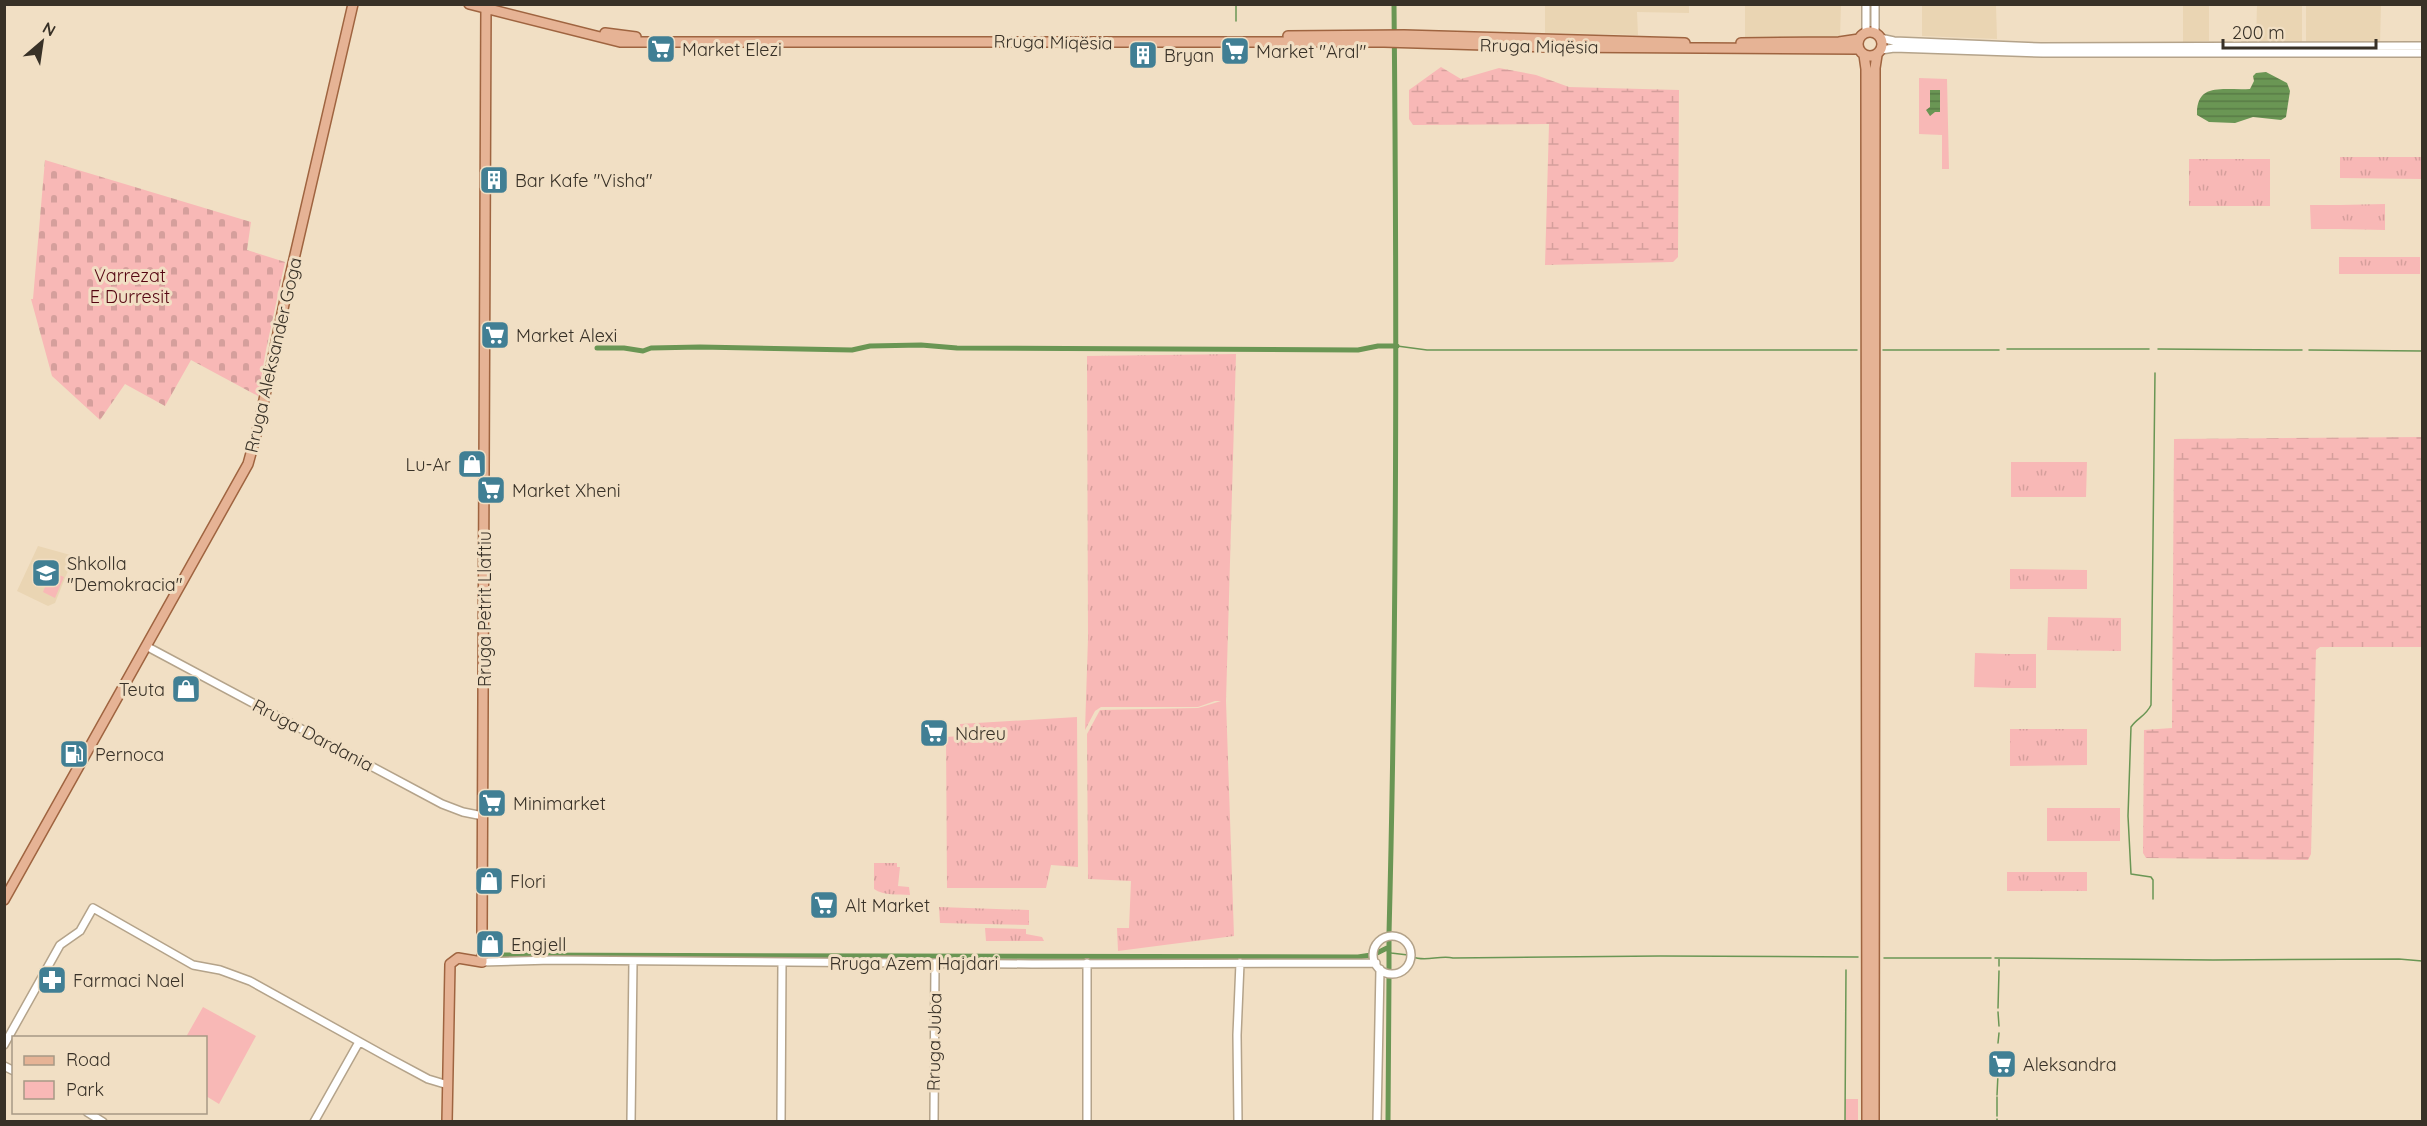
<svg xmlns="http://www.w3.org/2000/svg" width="2427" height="1126" font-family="Quicksand,sans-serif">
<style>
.built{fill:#ead5b3}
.grass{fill:url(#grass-tufts)}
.wetland{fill:url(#wetland-marsh)}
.cemetery{fill:url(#cemetery-stones)}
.green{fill:#f8b8b6}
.water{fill:url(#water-rules)}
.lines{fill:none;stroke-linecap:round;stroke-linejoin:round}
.stream{stroke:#6a9654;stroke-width:1.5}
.canal{stroke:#6a9654;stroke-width:5}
.minor-casing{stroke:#b4a38a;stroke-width:10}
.major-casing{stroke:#9f6440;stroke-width:12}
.minor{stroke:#fff;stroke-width:7}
.major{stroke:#e6b395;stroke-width:9}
.labels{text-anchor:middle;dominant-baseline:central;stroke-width:6;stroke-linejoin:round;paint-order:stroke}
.street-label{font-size:18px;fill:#383127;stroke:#f1dfc4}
.poi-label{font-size:18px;fill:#383127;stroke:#f1dfc4;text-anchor:start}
.park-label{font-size:18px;fill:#550612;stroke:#f1dfc4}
</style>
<defs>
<pattern id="grass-tufts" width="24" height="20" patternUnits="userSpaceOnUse" patternTransform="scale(1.5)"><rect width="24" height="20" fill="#f8b8b6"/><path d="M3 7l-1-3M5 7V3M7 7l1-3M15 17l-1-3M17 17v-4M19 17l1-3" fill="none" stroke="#d59f9c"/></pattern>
<pattern id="wetland-marsh" width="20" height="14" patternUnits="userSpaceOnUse" patternTransform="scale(1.5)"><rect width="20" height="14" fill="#f8b8b6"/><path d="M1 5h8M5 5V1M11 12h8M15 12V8" fill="none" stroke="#d59f9c"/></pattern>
<pattern id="cemetery-stones" width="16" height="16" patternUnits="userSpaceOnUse" patternTransform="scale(1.5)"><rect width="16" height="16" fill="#f8b8b6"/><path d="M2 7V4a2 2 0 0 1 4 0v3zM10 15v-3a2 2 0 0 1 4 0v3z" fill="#d59f9c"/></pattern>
<pattern id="water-rules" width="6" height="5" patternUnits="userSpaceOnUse" patternTransform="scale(1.5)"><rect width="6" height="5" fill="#6a9654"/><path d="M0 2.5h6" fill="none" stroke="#587b46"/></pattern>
</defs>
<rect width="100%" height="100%" fill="#f1dfc4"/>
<path class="built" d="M 1545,5 L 1689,5 L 1689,13 L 1637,12 L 1638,35 L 1545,33 Z
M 1745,5 L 1841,5 L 1840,38 L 1745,37 Z
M 1922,5 L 1996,5 L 1997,39 L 1922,36 Z
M 2183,5 L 2209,5 L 2209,41 L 2183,42 Z
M 2257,5 L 2302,5 L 2302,42 L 2256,41 Z
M 2306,6 L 2381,6 L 2380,44 L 2306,42 Z
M 38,546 L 74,556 L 55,603 L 48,606 L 17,591 Z"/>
<path class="grass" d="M 2340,157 L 2421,157 L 2421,179 L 2340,178 Z
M 2189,159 L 2270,159 L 2270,206 L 2189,206 Z
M 2385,204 L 2385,230 L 2340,229 L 2340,205 Z
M 2339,257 L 2420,257 L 2420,274 L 2339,274 Z
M 1236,354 L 1226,701 L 1234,936 L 1118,951 L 1117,928 L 1129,928 L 1131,881 L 1088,879 L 1087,734 L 1100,710 L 1198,708 L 1221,701 L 1215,701 L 1198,707 L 1101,707 L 1095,711 L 1085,730 L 1088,638 L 1087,356 Z
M 2011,462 L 2087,462 L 2086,497 L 2011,497 Z
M 2010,569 L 2087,570 L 2087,589 L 2010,589 Z
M 2048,617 L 2121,618 L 2121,651 L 2047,650 Z
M 2005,654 L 2036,654 L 2036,688 L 2005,688 Z
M 1077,717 L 1078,867 L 1051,865 L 1046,888 L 947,888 L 946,737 L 960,736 L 960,724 Z
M 2010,729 L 2087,729 L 2087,765 L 2010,766 Z
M 2047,808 L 2120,808 L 2120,841 L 2047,841 Z
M 874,863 L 897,863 L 897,867 L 900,867 L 898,886 L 909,887 L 910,895 C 898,894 884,896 874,889 Z
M 2007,872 L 2087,872 L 2087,891 L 2007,891 Z
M 939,907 L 1029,910 L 1029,925 L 940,923 Z
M 985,928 L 1026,929 L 1026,934 L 1042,937 L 1044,941 L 986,941 Z"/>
<path class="wetland" d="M 1441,67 L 1461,79 L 1499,68 L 1536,75 L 1569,87 L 1679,90 L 1678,257 L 1673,262 L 1545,265 L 1549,124 L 1413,125 L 1409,119 L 1409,90 Z
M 2422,437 L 2422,647 L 2320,647 L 2316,650 L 2311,854 L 2308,860 L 2146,858 L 2143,853 L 2144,730 L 2172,728 L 2174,439 Z"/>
<path class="cemetery" d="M 45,160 L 251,222 L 247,250 L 285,262 L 266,350 L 258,396 L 191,360 L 165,406 L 125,384 L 100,420 L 52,376 L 31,299 L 33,299 Z"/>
<path class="green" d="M 1919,78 L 1947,79 L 1949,169 L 1942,169 L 1942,135 L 1919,134 Z
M 2310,205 L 2340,205 L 2340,229 L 2311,229 Z
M 51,572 L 64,577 L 55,598 L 43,592 Z
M 1975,653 L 2005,654 L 2005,688 L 1974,687 Z
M 203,1007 L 256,1036 L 219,1104 L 206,1096 L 206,1038 L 186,1037 Z
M 1845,1099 L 1858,1099 L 1858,1121 L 1845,1121 Z"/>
<path class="water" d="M 2266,72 L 2287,83 L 2290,91 L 2286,117 L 2281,120 L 2253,117 L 2235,123 L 2209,122 L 2197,115 C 2196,81 2225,91 2250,89 L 2254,81 L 2253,76 L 2256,73 Z
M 1930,90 L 1940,90 L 1940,112 L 1935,112 L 1930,116 L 1926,110 L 1930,107 Z"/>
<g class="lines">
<path class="stream" d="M 1236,21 L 1236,4
M 1397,346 L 1427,350 L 1857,350
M 2007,349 L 2149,349
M 2158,349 L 2302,350
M 1883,350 L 1999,350
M 2309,350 L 2422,351
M 2153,899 L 2153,880 L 2151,877 L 2131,874 L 2128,816 L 2131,727 C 2137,718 2146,716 2151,705 L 2155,373
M 1387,948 L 1391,953 L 1408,955
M 1413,957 C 1425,962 1440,955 1453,958 L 1660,956 L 1858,957
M 1884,958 L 1991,958
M 1995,958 L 2213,960 L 2399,959 L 2422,961
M 1999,966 L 1999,959
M 1998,1008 L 1999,971
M 1998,1012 L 1999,1026
M 1998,1043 L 1999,1033
M 1997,1095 L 1998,1074
M 1997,1116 L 1997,1097
M 1845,1122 L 1846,970
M 1997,1122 L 1997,1119"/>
<path class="canal" d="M 597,348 L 624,348 L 643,351 L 651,348 L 700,347 L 852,350 L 870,346 L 921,345 L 957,348 L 1358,350 L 1378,346 L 1397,346
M 1389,934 C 1397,624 1397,314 1394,4
M 1389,940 L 1389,970
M 1377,953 L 1387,948
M 489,955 L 1358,957 L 1371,955
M 1388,1122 L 1389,976"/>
<g class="minor-casing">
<path id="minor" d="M 1866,4 L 1866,33
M 1875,4 L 1875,33
M 1880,38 L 1894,41 L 2041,47 L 2422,46
M 1881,50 L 1894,48 L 2043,53 L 2422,53
M 146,646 L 442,804 L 463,812 L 483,816
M1373 955a19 19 0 1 1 38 0a19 19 0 1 1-38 0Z
M 482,962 L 552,960 L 1032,964 L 1376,963
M 4,1045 L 60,945 L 80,931 L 93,908 L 193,965 L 220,970 L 250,981 L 387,1057 L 428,1079 L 448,1085
M 4,1066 L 14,1071
M 87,1112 L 103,1122
M 314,1122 L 359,1042
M 631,1122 L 633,962
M 781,1122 L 782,963
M 934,1122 L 935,963
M 1087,1122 L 1087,963
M 1238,1122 L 1237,1035 L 1240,963
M 1377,1122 L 1380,969"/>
</g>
<g class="major-casing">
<path id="major" d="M 469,4 L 620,42 L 1384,42 L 1548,47 L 1858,49
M1858 44a12 12 0 1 1 24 0a12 12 0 1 1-24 0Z
M 605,33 L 636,37
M 1288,36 L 1404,35 L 1685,43
M 1741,43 L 1839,42 L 1859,39
M 1864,55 L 1866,69 L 1867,1122
M 4,900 L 248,464 L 259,424 L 288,285 L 353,4
M 447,1122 L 450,964 L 458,958 L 482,962 L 482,936 L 486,4
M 1874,1122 L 1875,68 L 1877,55"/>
</g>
<use href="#minor" class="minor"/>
<use href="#major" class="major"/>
</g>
<defs>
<g id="supermarket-square" transform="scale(1.5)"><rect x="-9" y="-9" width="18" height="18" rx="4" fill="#417f94" stroke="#f1dfc4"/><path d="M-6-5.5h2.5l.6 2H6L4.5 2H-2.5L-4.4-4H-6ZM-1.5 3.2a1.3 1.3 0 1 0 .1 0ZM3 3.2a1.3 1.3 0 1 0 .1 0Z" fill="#fff"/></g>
<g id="building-square" transform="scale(1.5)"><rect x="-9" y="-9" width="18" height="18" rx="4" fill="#417f94" stroke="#f1dfc4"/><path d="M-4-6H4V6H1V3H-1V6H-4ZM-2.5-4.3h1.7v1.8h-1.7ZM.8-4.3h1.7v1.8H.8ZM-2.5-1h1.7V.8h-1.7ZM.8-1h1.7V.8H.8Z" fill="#fff"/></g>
<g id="shop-square" transform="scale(1.5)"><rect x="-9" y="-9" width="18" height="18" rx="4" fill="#417f94" stroke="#f1dfc4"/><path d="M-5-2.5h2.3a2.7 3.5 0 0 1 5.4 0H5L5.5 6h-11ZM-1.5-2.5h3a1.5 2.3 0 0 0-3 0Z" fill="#fff"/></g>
<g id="school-square" transform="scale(1.5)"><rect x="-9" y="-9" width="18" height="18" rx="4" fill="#417f94" stroke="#f1dfc4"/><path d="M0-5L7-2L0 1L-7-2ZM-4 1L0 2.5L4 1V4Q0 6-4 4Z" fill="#fff"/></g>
<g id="fuel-square" transform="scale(1.5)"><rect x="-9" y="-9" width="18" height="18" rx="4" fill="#417f94" stroke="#f1dfc4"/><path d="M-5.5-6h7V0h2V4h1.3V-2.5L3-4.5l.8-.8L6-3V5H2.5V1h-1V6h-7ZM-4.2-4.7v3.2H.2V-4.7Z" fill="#fff"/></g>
<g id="pharmacy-square" transform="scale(1.5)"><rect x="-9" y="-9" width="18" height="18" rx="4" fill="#417f94" stroke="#f1dfc4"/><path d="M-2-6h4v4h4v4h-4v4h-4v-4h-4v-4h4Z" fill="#fff"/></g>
</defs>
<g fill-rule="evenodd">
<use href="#supermarket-square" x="661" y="49"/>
<use href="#supermarket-square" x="1235" y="51"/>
<use href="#building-square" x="1143" y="55"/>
<use href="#building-square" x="494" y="180"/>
<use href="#supermarket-square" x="495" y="335"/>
<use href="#shop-square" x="472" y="464"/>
<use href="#supermarket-square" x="491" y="490"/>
<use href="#school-square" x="46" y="573"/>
<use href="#shop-square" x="186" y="689"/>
<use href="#supermarket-square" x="934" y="733"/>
<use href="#fuel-square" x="74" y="754"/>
<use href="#supermarket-square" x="492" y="803"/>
<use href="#shop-square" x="489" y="881"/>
<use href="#supermarket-square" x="824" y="905"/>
<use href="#shop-square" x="490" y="944"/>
<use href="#pharmacy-square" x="52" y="980"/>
<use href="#supermarket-square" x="2002" y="1064"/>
</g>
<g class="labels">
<g class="street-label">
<text transform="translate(1053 42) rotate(1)">Rruga Miqësia</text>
<text transform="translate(1539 46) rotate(1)">Rruga Miqësia</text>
<text transform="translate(273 355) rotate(-77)">Rruga Aleksander Goga</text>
<text transform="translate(484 609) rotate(-90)">Rruga Petrit Llaftiu</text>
<text transform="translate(313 735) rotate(28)">Rruga Dardania</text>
<text x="914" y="963">Rruga Azem Hajdari</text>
<text transform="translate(934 1042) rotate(-89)">Rruga Juba</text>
</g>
<g class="poi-label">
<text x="682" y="49">Market Elezi</text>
<text x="1256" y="51">Market "Aral"</text>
<text x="1164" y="55">Bryan</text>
<text x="515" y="180">Bar Kafe "Visha"</text>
<text x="516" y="335">Market Alexi</text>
<text x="451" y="464" text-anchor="end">Lu-Ar</text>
<text x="512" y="490">Market Xheni</text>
<text x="67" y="563">Shkolla<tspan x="67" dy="21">"Demokracia"</tspan></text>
<text x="165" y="689" text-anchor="end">Teuta</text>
<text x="955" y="733">Ndreu</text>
<text x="95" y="754">Pernoca</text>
<text x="513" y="803">Minimarket</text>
<text x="510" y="881">Flori</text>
<text x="845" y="905">Alt Market</text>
<text x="511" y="944">Engjell</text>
<text x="73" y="980">Farmaci Nael</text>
<text x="2023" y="1064">Aleksandra</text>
</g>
<g class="park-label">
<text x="130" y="275">Varrezat<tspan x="130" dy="21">E Durresit</tspan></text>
</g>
</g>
<rect width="2427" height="1126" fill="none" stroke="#383127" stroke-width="12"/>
<rect x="12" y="1036" width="195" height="78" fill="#f1dfc4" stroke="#a79985" stroke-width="1.5"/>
<rect x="24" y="1056" width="30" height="9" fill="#e6b395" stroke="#a79985" stroke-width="1.5"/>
<text x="66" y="1066" font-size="18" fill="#383127">Road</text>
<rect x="24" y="1081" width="30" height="18" fill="#f8b8b6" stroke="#a79985" stroke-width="1.5"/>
<text x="66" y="1096" font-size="18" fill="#383127">Park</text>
<g transform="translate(42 42) rotate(29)" stroke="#f1dfc4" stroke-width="4.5" paint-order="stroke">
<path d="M0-4.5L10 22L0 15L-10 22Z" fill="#383127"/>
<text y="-9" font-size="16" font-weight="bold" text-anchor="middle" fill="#383127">N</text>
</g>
<path d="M2223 39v9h153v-9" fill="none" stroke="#383127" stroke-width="3"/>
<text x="2232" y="39" font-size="18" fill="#383127" stroke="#f1dfc4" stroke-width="4.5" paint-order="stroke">200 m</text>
</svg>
